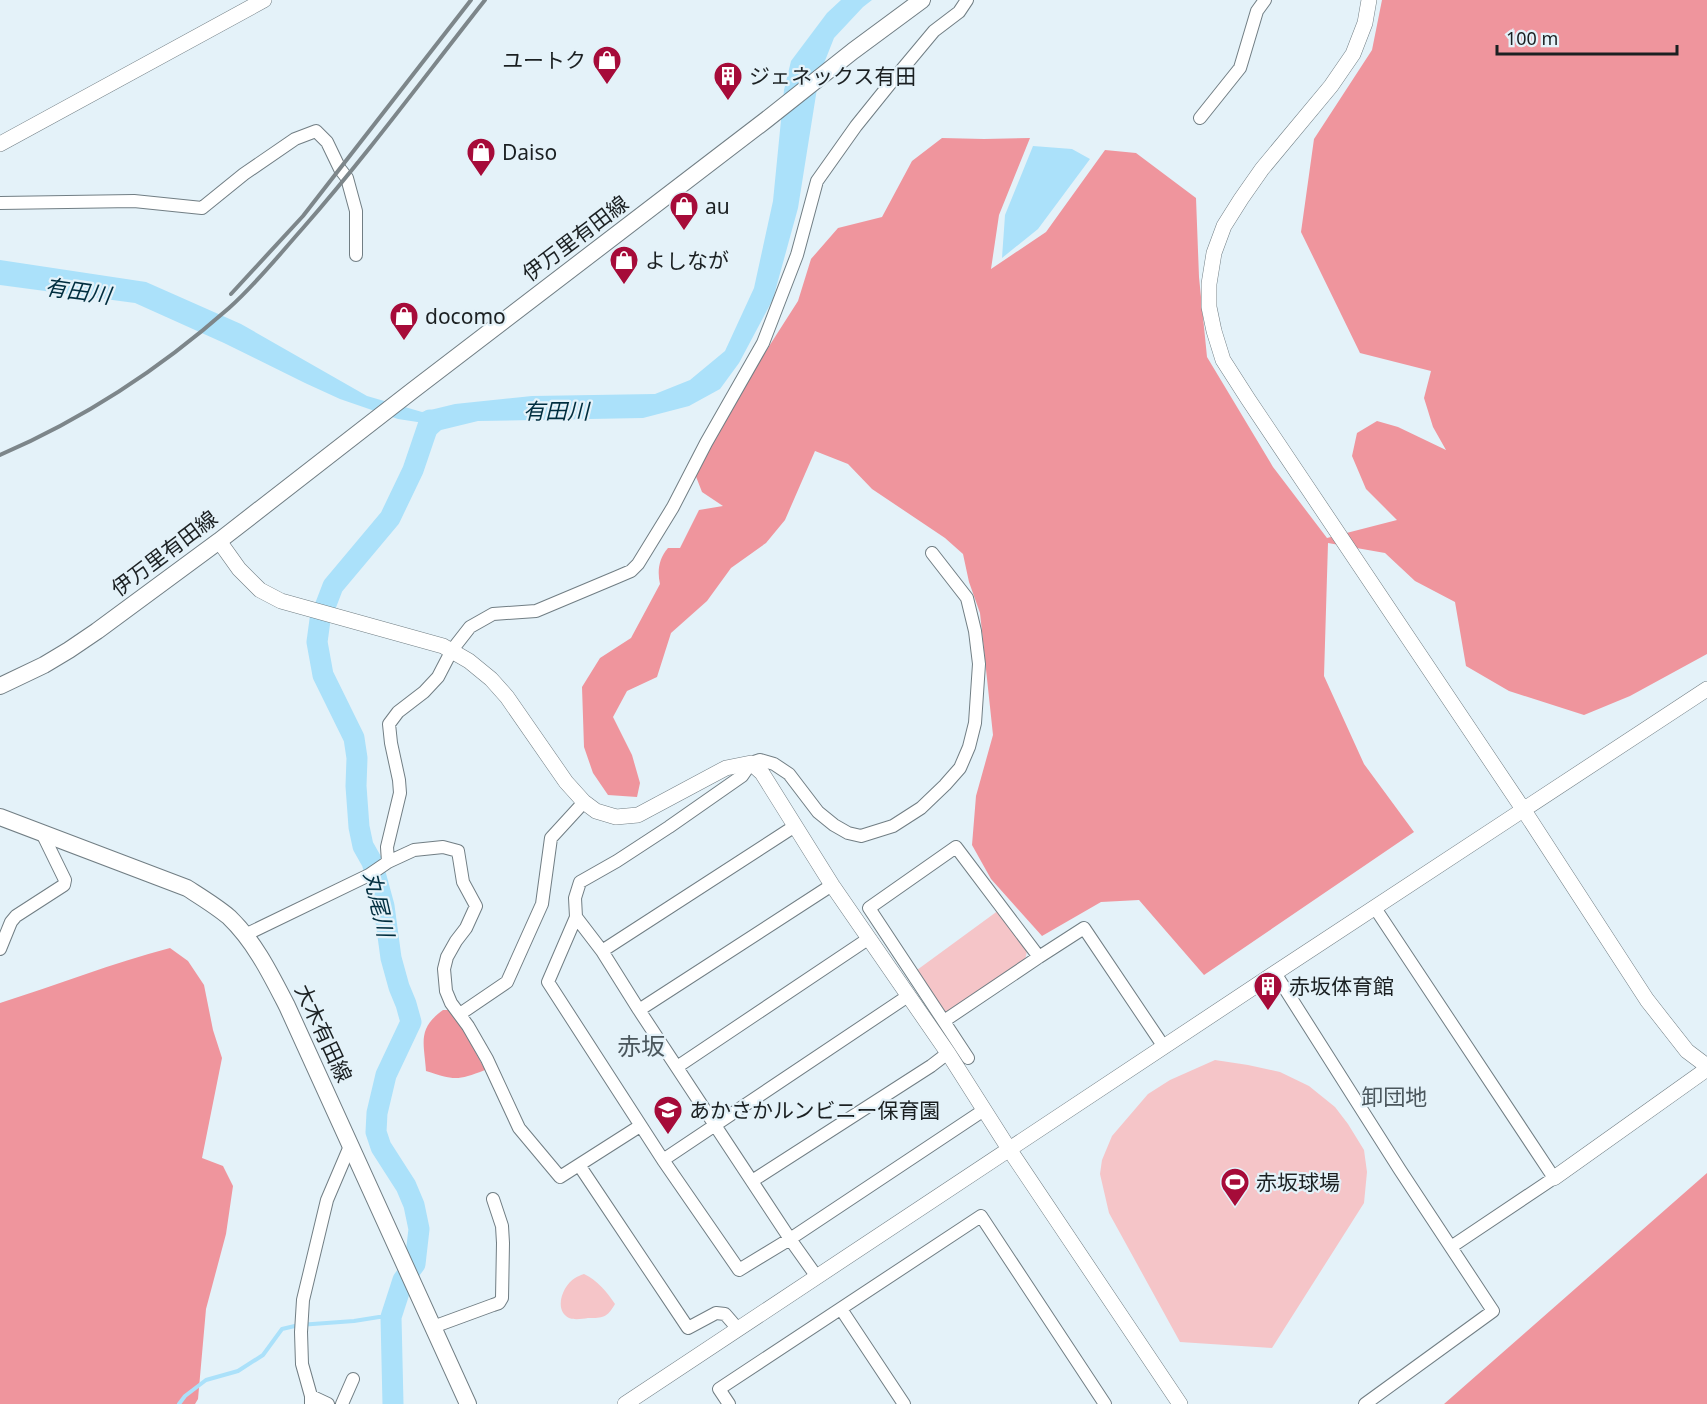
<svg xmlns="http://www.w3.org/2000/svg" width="1707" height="1404" font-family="'Noto Sans','Noto Sans JP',sans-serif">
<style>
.green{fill:#f5c5c8}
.forest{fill:#ef959d}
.water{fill:#abe1fa}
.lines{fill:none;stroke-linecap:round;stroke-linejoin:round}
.stream{stroke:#abe1fa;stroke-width:4}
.river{stroke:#abe1fa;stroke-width:21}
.minor-casing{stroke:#717e84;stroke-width:14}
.tertiary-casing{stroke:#717e84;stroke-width:16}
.secondary-casing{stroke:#717e84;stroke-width:18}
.minor{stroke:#fff;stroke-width:12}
.tertiary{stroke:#fff;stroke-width:15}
.secondary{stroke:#fff;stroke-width:16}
.rail{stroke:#7d868a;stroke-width:4}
.labels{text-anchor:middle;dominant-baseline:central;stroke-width:4.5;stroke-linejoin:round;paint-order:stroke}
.poi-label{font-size:21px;fill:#1b2022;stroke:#e4f2f9;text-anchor:start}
.street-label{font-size:21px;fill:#1b2022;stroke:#e4f2f9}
.water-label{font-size:22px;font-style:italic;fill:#002e3f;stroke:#e4f2f9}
.neighbourhood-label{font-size:22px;fill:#4b575d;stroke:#e4f2f9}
.quarter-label{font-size:24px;fill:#4b575d;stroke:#e4f2f9}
</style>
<rect width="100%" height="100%" fill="#e4f2f9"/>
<path class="green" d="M 999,910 L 1027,951 L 1025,960 L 949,1013 L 941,1009 L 917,970 Z
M 1215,1060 L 1248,1065 L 1280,1072 L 1309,1086 L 1335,1107 L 1348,1124 L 1364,1150 L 1367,1172 L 1364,1203 L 1272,1348 L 1180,1342 L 1109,1213 L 1100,1174 L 1102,1160 L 1112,1136 L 1148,1094 L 1170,1080 Z
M 584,1274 C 597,1280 607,1292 615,1304 C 607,1318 603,1318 588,1318 C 582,1319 574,1320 569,1318 C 553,1310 563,1285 575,1278 C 578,1276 581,1275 584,1274 Z"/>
<path class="forest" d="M 1382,0 L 1707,0 L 1707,654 L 1630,696 L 1584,715 L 1509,691 L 1466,666 L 1455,602 L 1415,581 L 1385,553 L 1328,543 L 1324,676 L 1364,764 L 1414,832 L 1204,975 L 1139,900 L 1101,902 L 1042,936 L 991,879 L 972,845 L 976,796 L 993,735 L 980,613 L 969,582 L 963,554 L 945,538 L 872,489 L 848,464 L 815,451 L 785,520 L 766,543 L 731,568 L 707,601 L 671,633 L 657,677 L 627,691 L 613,717 L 632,755 L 640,783 L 637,797 L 608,795 L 593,773 L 584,747 L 582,687 L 600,658 L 631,638 L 660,584 C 657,571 659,558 668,548 L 680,548 L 699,510 L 723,506 L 702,492 L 695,474 L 741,390 L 798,301 L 811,259 L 838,228 L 882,217 L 912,161 L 942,138 L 984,139 L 1030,138 L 999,215 L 991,269 L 1046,232 L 1105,150 L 1136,153 L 1196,198 L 1199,277 L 1207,357 L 1273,467 L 1327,538 L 1397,520 L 1366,489 L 1352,456 L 1357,433 L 1377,421 L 1398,427 L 1446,450 L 1433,427 L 1424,398 L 1431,371 L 1360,353 L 1301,232 L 1314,139 L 1372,50 Z
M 170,948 L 188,961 L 204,985 L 213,1030 L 222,1058 L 202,1158 L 223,1166 L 233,1186 L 226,1234 L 206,1309 L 198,1399 L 195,1404 L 0,1404 L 0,1003 C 57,985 112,963 170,948 Z
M 443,1010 L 450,1010 L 460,1023 L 485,1070 C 457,1081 454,1080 426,1071 C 424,1042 417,1029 443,1010 Z
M 1707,1173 L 1707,1404 L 1444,1404 L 1469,1382 Z"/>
<path class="water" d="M 841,0 L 872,0 L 863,7 L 834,38 L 819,76 L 798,208 L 773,299 L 739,363 L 720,389 L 689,406 L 643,418 L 478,421 L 441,430 L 431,439 L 425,430 L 424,423 L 398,419 L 340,399 L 305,383 L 224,343 L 135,303 L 0,285 L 0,260 L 146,282 L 241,324 L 367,396 L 422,412 L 455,404 L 532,396 L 655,394 L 690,380 L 725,351 L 754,288 L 773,201 L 784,90 L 791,61 L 827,13 Z
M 1033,146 L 1072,149 L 1090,159 L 1038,229 L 1002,258 L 1005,215 Z"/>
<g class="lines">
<path class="stream" d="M 179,1404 L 185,1396 L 206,1380 L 238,1371 L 263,1355 L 282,1329 L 299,1325 L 354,1321 L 379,1317 L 391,1317"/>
<path class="river" d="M 393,1404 L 391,1317 L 403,1280 L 415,1264 L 419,1229 L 414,1205 L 406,1186 L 381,1147 L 376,1132 L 377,1113 L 386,1075 L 411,1022 L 406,1004 L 399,987 L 391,958 L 384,906 L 372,862 L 363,846 L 359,827 L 356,786 L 357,758 L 354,738 L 323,675 L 317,642 L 320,620 L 333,586 L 390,518 L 413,470 L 430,420"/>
<g class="minor-casing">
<path id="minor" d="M 1200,118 L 1240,68 L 1257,11 L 1265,0
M 0,203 L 134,201 L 202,208 L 244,174 L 295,139 L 316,131 L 327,142 L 340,169 L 347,178 L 356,211 L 356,255
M 388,862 L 387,847 L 400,793 L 399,780 L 391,743 L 389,724 L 398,712 L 424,692 L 438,677 L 452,650 L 470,627 L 493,614 L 536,611 L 617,577 L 631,571 L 638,564 L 673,507 L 706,443 L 763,343 L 797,255 L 817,181 L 856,126 L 889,85 L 934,31 L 959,12 L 967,0
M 1375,908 L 1554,1178 L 1451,1247
M 576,917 L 548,982 L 663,1160 L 739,1270 L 790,1239 L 984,1110
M 245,935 L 369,875 L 388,862 L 414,850 L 443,847 L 458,851 L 463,882 L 476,906 L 466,928 L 456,941 L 447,957 L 444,969 L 446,991 L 451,1003 L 468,1026 L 487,1059 L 519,1128 L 560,1177 L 640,1126
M 0,949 L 11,922 L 16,916 L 64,885 L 65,880 L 42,833
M 602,951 L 795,826
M 1275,973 L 1400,1170 L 1493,1311 L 1365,1404
M 639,1010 L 832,885
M 460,1014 L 507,982 L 542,904 L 551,838 L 584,802
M 944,1021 L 1039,957
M 968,1058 L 869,908 L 956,847 L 1039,957 L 1084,928 L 1164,1047
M 677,1067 L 868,939
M 663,1160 L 908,996
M 579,1165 L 688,1328 L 716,1313 L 725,1314 L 738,1329
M 752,1181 L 931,1066 L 948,1053
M 817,1277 L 790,1239 L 639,1010 L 602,951 L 576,917 L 575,898 L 580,882 L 617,861 L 669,827 L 742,776 L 751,763 L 760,760 L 774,764 L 789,774 L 818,812 L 834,825 L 848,833 L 861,836 L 893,826 L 921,808 L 945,785 L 960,768 L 969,747 L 975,723 L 979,664 L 975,631 L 967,598 L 932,553
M 841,1309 L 904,1404
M 433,1327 L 493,1305 L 499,1303 L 502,1298 L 503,1243 L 502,1226 L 493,1199
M 311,1396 L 328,1404
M 311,1404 L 311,1396 L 302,1364 L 301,1332 L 303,1300 L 327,1200 L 350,1146
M 342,1404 L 353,1379
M 729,1404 L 719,1389 L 981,1216 L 1105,1404"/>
</g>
<g class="tertiary-casing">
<path id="tertiary" d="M 1369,0 L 1365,23 L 1353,54 L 1331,86 L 1262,169 L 1241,199 L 1224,226 L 1214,253 L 1209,284 L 1209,307 L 1214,331 L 1223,360 L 1248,399 L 1523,809 L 1647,1000 L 1687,1051 L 1707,1066
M 0,144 L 264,0
M 219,541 L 239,569 L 260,590 L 281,601 L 443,646 L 469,661 L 491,679 L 507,697 L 566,782 L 584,802 L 596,811 L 616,817 L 638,815 L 726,768 L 751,763 L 762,773 L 832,885 L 948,1053 L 1009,1149 L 1180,1404
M 1554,1178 L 1707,1069
M 625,1404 L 1275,973 C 1420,879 1563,783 1707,689"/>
</g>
<g class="secondary-casing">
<path id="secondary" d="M 0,686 L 44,665 L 69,650 L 97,631 L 219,541 L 412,391 L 766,120 L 853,51 L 922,0
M 0,817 L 187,888 C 201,897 216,906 229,917 C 255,942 271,975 287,1006 L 468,1404"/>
</g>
<use href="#minor" class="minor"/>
<use href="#tertiary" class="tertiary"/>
<use href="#secondary" class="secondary"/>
<path class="rail" d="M 231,294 L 303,216 L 471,0
M 0,455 C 83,419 161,368 229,308 C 256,284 279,255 303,228 C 367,155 425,76 485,0"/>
</g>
<defs>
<g id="shop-pin" transform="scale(1.5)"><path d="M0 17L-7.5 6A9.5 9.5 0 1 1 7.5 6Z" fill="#a60b39" stroke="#e4f2f9"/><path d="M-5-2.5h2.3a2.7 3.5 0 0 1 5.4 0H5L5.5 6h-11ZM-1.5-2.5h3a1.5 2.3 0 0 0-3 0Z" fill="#fff"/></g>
<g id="building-pin" transform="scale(1.5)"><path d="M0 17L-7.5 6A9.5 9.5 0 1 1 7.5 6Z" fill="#a60b39" stroke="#e4f2f9"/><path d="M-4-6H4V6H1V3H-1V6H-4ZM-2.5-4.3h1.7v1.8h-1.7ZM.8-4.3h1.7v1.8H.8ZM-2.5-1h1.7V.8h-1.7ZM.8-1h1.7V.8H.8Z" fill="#fff"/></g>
<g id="school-pin" transform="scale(1.5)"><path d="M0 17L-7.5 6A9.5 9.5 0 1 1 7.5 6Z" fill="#a60b39" stroke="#e4f2f9"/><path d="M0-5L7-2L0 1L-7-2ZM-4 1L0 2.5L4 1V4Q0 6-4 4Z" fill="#fff"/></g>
<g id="stadium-pin" transform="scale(1.5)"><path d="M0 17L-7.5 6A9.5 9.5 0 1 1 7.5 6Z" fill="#a60b39" stroke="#e4f2f9"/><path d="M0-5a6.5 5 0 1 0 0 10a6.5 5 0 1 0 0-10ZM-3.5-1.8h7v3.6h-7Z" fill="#fff"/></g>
</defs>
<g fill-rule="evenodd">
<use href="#shop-pin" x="607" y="60"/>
<use href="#building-pin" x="728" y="76"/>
<use href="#shop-pin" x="481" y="152"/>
<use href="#shop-pin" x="684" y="206"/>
<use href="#shop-pin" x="624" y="260"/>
<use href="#shop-pin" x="404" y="316"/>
<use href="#building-pin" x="1268" y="986"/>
<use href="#school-pin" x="668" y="1110"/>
<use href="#stadium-pin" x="1235" y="1182"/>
</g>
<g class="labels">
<g class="poi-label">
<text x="586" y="60" text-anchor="end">ユートク</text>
<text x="749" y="76">ジェネックス有田</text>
<text x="502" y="152">Daiso</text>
<text x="705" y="206">au</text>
<text x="645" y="260">よしなが</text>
<text x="425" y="316">docomo</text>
<text x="1289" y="986">赤坂体育館</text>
<text x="689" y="1110">あかさかルンビニー保育園</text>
<text x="1256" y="1182">赤坂球場</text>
</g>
<g class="street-label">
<text transform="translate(575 238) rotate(-37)">伊万里有田線</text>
<text transform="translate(164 553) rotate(-37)">伊万里有田線</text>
<text transform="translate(324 1033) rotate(65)">大木有田線</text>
</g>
<g class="water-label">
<text transform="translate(78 290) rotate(8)">有田川</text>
<text x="556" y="410">有田川</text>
<text transform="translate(380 904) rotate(77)">丸尾川</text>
</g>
<g class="neighbourhood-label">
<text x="1394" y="1096">卸団地</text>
</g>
<g class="quarter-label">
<text x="641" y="1045">赤坂</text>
</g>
</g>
<path d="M1497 45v9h180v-9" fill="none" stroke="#1b2022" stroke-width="3"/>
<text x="1506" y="45" font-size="18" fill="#1b2022" stroke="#e4f2f9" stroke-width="4.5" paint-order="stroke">100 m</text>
</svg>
